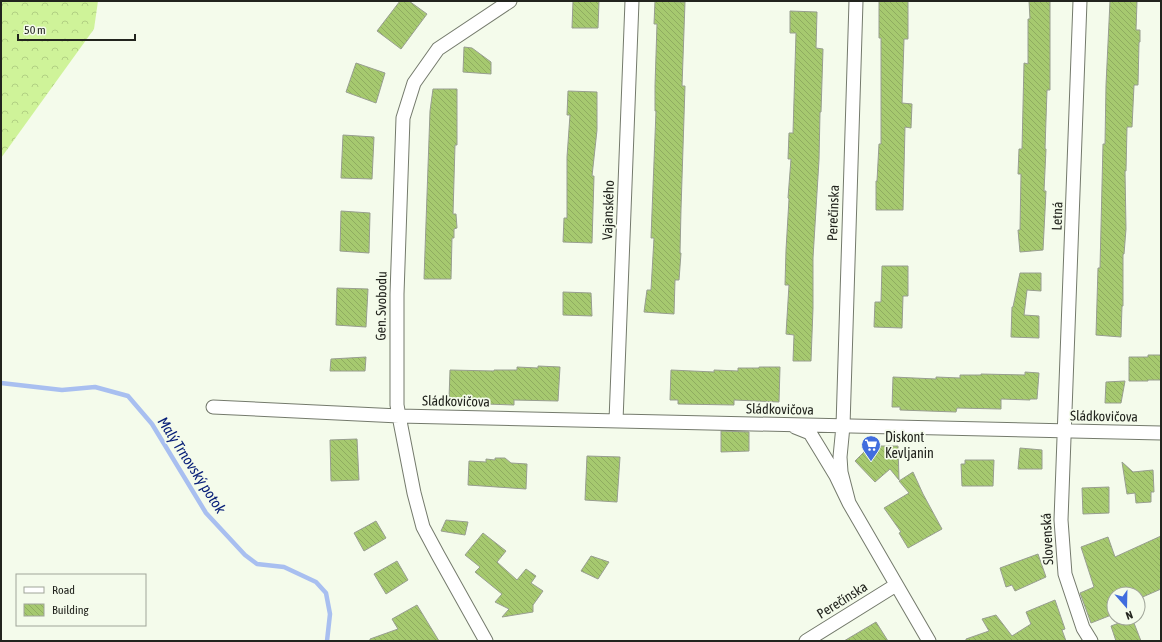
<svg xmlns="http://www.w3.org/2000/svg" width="1162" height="642" font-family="'Asap Condensed',sans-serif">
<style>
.forest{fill:url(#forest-crowns)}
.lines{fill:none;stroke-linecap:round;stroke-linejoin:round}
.stream{stroke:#a8bff0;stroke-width:4.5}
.building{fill:url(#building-back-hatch);stroke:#989e90}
.minor-casing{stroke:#747a6c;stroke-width:15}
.minor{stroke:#fff;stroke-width:13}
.labels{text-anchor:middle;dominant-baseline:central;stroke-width:3.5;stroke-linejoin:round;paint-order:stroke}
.street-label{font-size:14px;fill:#22241e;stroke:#f4fbeb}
.poi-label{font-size:14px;fill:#22241e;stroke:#f4fbeb;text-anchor:start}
.water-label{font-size:15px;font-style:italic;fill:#061e77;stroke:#f4fbeb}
</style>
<defs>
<pattern id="forest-crowns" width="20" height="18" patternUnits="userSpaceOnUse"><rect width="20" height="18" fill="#cff399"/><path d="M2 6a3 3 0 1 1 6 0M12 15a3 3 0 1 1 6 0" fill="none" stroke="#b1d083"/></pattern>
<pattern id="building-back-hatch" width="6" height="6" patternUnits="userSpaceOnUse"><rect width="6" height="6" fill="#a6c96f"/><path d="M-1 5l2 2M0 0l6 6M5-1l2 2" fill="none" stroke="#8fac60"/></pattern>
</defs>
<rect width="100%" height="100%" fill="#f4fbeb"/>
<path class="forest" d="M 1,1 L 98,1 L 94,29 L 1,158 Z"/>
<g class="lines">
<path class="stream" d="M 1,383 L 62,390 L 95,387 L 128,396 L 152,424 L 206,513 L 245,555 L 257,564 L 284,567 L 316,582 L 326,593 L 330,614 L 327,641"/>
</g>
<path class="building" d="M 400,1 L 409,1 L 427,14 L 401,49 L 377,31 Z
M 573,1 L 599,1 L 598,28 L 572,28 Z
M 655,1 L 685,2 L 682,86 L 685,86 L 681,209 L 680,253 L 681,253 L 679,280 L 675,280 L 674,314 L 644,312 L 647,290 L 651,290 L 654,238 L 651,238 L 656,111 L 655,111 L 655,86 L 657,24 L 654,24 Z
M 879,1 L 908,1 L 908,39 L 904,39 L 902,103 L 912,104 L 911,128 L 905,127 L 903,210 L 876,210 L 876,181 L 877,181 L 879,144 L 881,144 L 881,38 L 879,38 Z
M 1029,1 L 1050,1 L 1050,90 L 1047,90 L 1045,149 L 1046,149 L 1044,191 L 1046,191 L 1043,250 L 1020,252 L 1018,230 L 1020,230 L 1021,174 L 1018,174 L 1019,149 L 1022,149 L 1024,63 L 1028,64 L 1028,19 L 1030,19 Z
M 1110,1 L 1137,1 L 1136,30 L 1140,30 L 1140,42 L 1139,42 L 1138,85 L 1134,85 L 1132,127 L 1127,127 L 1126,171 L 1125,171 L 1126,229 L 1124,254 L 1123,254 L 1123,306 L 1122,306 L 1121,337 L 1096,335 L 1098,268 L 1100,268 L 1103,144 L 1105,144 L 1106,85 Z
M 790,11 L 817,12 L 816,48 L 823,49 L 821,112 L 820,112 L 819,160 L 813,258 L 813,308 L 811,361 L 793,361 L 794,335 L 786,334 L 789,285 L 785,285 L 786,250 L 789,199 L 788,198 L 791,159 L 788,159 L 789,133 L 793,133 L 796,33 L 790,33 Z
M 464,47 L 472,48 L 491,62 L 491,74 L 463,72 Z
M 356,63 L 385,73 L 376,103 L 346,92 Z
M 433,89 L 457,89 L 457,145 L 455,145 L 453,214 L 456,214 L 457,228 L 454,229 L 454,238 L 452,238 L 451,279 L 424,279 L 430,111 Z
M 568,91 L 597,92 L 597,130 L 592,176 L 594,176 L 592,243 L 563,242 L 564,218 L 567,218 L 567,157 L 570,115 L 567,115 Z
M 343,135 L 374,137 L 372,179 L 341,178 Z
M 341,211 L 370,213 L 369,253 L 340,251 Z
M 882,266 L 908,266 L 908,296 L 903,296 L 902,328 L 874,327 L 875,302 L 881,302 Z
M 1020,273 L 1041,273 L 1041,291 L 1027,290 L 1024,315 L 1039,316 L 1039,338 L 1011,337 L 1012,307 L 1013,307 Z
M 337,288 L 368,289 L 366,327 L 336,325 Z
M 563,292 L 591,293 L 592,316 L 563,315 Z
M 1148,355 L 1161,355 L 1161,380 L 1148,380 L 1148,381 L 1129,381 L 1129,357 L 1148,357 Z
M 366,357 L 365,371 L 330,371 L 331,359 Z
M 538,366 L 560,367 L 558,401 L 514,400 L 514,405 L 458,403 L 458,399 L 449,399 L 450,370 L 494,371 L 494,370 L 517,370 L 517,367 L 538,368 Z
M 759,367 L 780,367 L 779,402 L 734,400 L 734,405 L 678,404 L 678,400 L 670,400 L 671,370 L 714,372 L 714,370 L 738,371 L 738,368 L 759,368 Z
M 1025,372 L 1039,373 L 1037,399 L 1030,399 L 1030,400 L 1001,399 L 1001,409 L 957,408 L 956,412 L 900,410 L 900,407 L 892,407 L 893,377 L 936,379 L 936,377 L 960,378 L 960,375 L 981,375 L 981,374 L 1025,375 Z
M 1125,381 L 1121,403 L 1105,403 L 1106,382 Z
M 721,431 L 749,432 L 749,451 L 721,452 Z
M 357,439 L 359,480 L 331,481 L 330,440 Z
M 874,442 L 878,446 L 898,446 L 899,480 L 890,469 L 875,482 L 855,461 Z
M 1020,448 L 1042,450 L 1042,469 L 1018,469 Z
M 587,456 L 620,457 L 617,502 L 585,500 Z
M 495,458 L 505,458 L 511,463 L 527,464 L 526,489 L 468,485 L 469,461 L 486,462 L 486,459 L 495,460 Z
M 965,460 L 994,460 L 993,486 L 962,486 L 961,464 L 965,464 Z
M 1122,462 L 1133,472 L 1153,470 L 1154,492 L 1151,492 L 1151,502 L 1136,503 L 1135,493 L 1127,494 Z
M 913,472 L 923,494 L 942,529 L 908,548 L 899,533 L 901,532 L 884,508 L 909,493 L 899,481 Z
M 1109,487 L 1109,513 L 1083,514 L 1082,488 Z
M 446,520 L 468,522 L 465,535 L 441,531 Z
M 376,521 L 386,538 L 364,551 L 354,533 Z
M 483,533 L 506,551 L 497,562 L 517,580 L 526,569 L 536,576 L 531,583 L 543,591 L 533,605 L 533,612 L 502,617 L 509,609 L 495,602 L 502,594 L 475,572 L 480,567 L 465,555 Z
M 1161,536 L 1161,589 L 1138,599 L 1138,594 L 1114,594 L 1114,614 L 1091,623 L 1080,593 L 1094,587 L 1081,547 L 1108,537 L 1115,557 Z
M 1038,554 L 1046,577 L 1015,591 L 1012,585 L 1006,587 L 1000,568 Z
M 591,556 L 609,562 L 598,579 L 581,571 Z
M 397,561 L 408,580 L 386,594 L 374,574 Z
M 1055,600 L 1065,629 L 1062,630 L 1066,641 L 966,641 L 966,639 L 989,631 L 982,619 L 996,615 L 1012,636 L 1031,624 L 1026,612 Z
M 417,605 L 439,641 L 370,641 L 370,639 L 398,629 L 392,619 Z
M 1132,618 L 1141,641 L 1116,641 L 1111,626 Z
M 876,622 L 888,641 L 844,641 Z"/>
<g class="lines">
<g class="minor-casing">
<path id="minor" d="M 1080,1 L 1061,520 L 1065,574 L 1083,628 L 1091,641
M 213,407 L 399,416 L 1161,433
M 616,421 L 632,1
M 795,427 L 810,433 L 821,451 L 836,476 L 849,503 L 929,641
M 849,503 L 841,472 L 840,457 L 843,426 L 856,1
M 486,641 L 438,555 L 423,527 L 414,493 L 399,416 L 397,405 L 397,294 L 403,118 L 414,83 L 438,49 L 510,1
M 806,641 L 896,585"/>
</g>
<use href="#minor" class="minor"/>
</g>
<defs>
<g id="supermarket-pin" transform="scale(1)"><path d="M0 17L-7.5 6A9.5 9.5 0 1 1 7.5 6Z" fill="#406dde" stroke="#f4fbeb"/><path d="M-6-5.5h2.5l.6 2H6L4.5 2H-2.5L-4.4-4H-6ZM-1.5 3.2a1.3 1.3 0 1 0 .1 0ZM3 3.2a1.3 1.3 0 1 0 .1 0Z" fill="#fff"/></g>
</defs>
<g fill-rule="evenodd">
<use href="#supermarket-pin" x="871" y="445"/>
</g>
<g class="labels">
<g class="street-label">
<text transform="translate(608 210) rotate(-88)">Vajanského</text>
<text transform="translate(833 213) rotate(-88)">Perečínska</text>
<text transform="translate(1057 216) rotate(-88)">Letná</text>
<text transform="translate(381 306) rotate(-89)">Gen. Svobodu</text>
<text transform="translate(456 401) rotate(1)">Sládkovičova</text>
<text transform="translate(780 409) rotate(1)">Sládkovičova</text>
<text transform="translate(1104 416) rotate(1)">Sládkovičova</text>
<text transform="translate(1047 539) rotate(-93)">Slovenská</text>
<text transform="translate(842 600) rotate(-32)">Perečínska</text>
</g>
<g class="poi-label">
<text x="885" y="437">Diskont<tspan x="885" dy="16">Kevljanin</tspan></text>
</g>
<g class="water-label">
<text transform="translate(192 465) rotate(57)">Malý Trnovský potok</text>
</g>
</g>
<rect width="1162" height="642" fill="none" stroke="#22241e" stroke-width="4"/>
<rect x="16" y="574" width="130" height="52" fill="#f4fbeb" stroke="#a0a599"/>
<rect x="24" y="587" width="20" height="6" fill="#ffffff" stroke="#a0a599"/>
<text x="52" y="594" font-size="12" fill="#22241e">Road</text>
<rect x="24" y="604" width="20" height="12" fill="url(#building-back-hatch)" stroke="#a0a599"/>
<text x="52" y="614" font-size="12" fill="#22241e">Building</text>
<g transform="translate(1126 606) rotate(160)"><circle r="19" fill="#f4fbeb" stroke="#a0a599"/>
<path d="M0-3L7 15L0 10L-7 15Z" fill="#406dde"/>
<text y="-6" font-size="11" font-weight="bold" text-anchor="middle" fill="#22241e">N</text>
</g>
<path d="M18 34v6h117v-6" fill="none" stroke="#22241e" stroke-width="2"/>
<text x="24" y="34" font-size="12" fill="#22241e" stroke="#f4fbeb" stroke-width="3" paint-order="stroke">50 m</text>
</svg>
